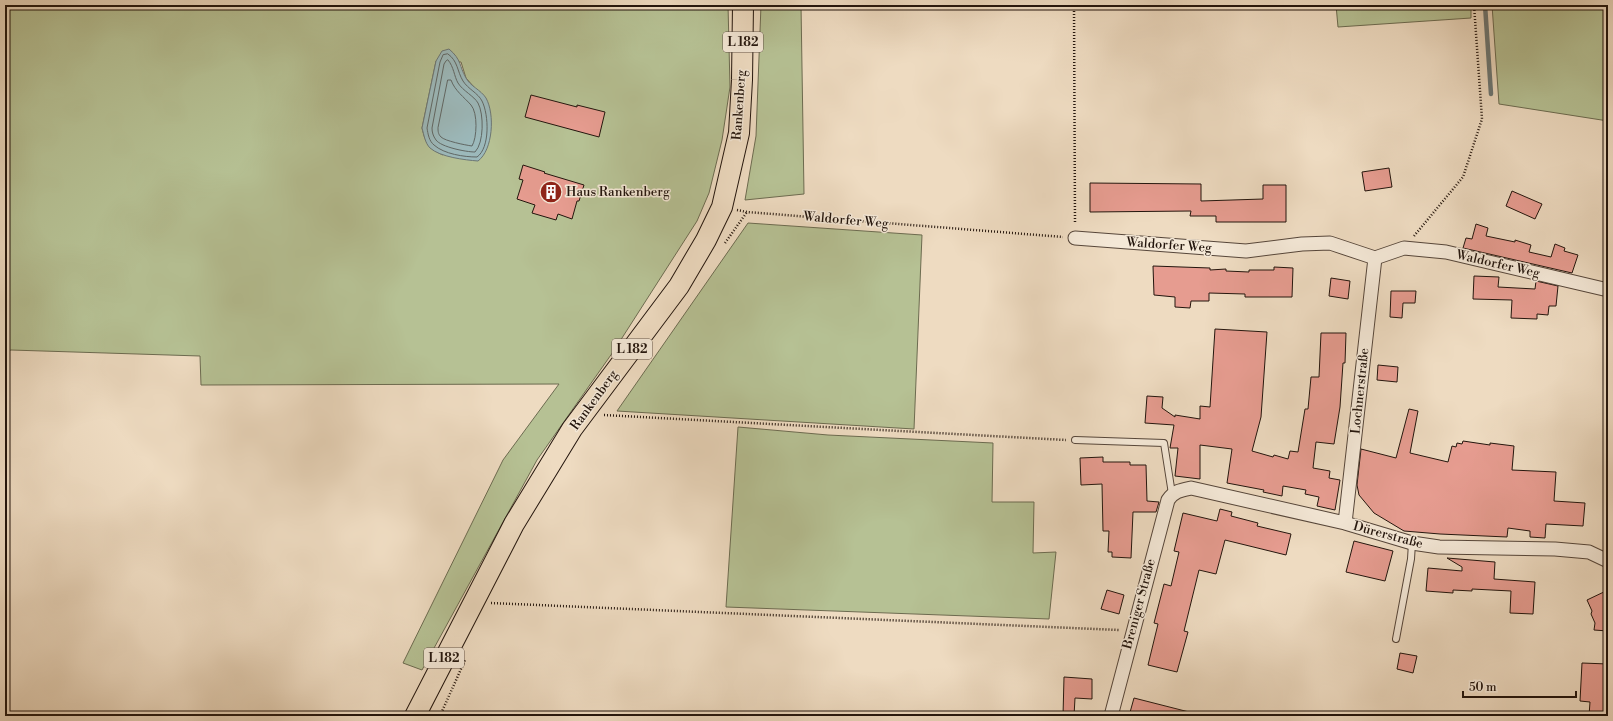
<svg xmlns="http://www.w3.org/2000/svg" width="1613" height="721" font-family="'Libre Bodoni',serif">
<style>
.green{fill:#b6c194;stroke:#6c6b50;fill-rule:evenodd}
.water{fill:#9cb9bb;stroke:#6c7775}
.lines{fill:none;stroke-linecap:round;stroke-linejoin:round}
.shore{stroke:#606764;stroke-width:1}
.stream{stroke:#6c7775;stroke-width:4.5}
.building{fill:#e69c90;stroke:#23150d}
.lane-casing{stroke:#56463a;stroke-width:8}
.street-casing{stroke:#56463a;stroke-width:15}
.primary-casing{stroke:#23150d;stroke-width:22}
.path{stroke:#23150d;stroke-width:2.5;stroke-dasharray:1 2;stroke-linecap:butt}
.lane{stroke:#f4e8d7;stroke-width:6}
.street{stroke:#f4e8d7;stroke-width:13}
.primary{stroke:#eedbc1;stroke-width:20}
.labels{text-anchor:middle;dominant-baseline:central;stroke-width:3;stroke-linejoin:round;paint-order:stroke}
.shield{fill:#f4e8d7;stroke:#62544a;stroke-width:1}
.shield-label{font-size:12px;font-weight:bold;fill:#23150d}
.street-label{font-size:13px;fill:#23150d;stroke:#f4e8d7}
.poi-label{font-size:13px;fill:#23150d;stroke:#f4e8d7;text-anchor:start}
</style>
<rect width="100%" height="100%" fill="#eedbc1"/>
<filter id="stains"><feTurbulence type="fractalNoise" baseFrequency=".005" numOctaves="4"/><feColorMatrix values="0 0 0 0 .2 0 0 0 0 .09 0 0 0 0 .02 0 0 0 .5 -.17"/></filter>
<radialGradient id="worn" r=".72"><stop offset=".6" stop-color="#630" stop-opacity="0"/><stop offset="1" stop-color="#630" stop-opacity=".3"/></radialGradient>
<path class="green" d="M 5,5 L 728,5 L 730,87 L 722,140 L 709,193 L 697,221 L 613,352 L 537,460 L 422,670 L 403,663 L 503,460 L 559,384 L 201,385 L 200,356 L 11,350 L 5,352 ZM 436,61 L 461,62 L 466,78 L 474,87 L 443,155 C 428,148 426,144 422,128 Z
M 761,5 L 801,5 L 804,194 L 745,200 L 756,136 Z
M 1336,5 L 1471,5 L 1471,18 L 1338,27 Z
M 1492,5 L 1608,5 L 1608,121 L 1499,104 Z
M 748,223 L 922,235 L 914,429 L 617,411 Z
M 738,427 L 828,435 L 993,443 L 992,502 L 1034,502 L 1033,553 L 1056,552 L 1049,619 L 726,607 Z"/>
<path class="water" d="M 449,49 C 462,60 459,66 466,78 C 470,86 481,90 486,98 C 495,114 493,150 478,161 C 465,160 440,157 430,148 C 425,143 424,135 422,128 L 436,61 L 442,51 Z"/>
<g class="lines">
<path class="shore" d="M 448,54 C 458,61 457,71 463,81 C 468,89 478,93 482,101 C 489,115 490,148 477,157 C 464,157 444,154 434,145 C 429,141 428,134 427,128 L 440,62 L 443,55 Z
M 448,60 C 454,67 454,76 458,83 C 463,91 474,96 478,103 C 484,114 484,143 475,152 C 466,152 441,147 436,140 C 433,136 432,132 432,128 L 444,64 L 446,61 Z
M 448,80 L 451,80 C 455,91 464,97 471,105 C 478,113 477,138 472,146 C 465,145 445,141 441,137 C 438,134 438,131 438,128 Z"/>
<path class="stream" d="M 1485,5 L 1491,94"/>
</g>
<path class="building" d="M 531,95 L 577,107 L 577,105 L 605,112 L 599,137 L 525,117 Z
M 523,165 L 545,172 L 544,173 L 584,185 L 579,201 L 577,201 L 572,219 L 558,214 L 556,220 L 532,213 L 535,205 L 517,199 L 523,180 L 519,179 Z
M 1389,168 L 1392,187 L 1365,191 L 1362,172 Z
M 1090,183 L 1201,184 L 1201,201 L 1263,199 L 1263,185 L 1286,185 L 1286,222 L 1216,222 L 1216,216 L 1190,216 L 1191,211 L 1090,212 Z
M 1512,191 L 1542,204 L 1535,219 L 1506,206 Z
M 1476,224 L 1488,228 L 1486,236 L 1515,242 L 1515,240 L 1531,245 L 1529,252 L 1551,257 L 1555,244 L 1565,248 L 1564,251 L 1578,255 L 1572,273 L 1463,248 L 1466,238 L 1472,239 Z
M 1153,266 L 1210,268 L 1210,270 L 1226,269 L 1226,271 L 1249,272 L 1249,270 L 1274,270 L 1274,267 L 1293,268 L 1292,297 L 1245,297 L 1245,294 L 1209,293 L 1209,301 L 1191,301 L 1190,308 L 1175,307 L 1175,297 L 1154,295 Z
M 1474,276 L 1499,277 L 1498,287 L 1535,289 L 1536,281 L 1558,286 L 1556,306 L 1549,306 L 1548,315 L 1537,314 L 1537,319 L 1511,318 L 1512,300 L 1473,299 Z
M 1331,278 L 1350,281 L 1348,299 L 1329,296 Z
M 1391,291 L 1416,291 L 1415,303 L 1403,303 L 1402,318 L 1390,317 Z
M 1215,329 L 1267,332 L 1261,417 L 1252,451 L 1273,457 L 1274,455 L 1288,459 L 1290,451 L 1298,452 L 1305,409 L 1308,409 L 1311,377 L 1319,377 L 1321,333 L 1346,333 L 1345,363 L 1343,363 L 1340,407 L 1334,444 L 1316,442 L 1313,468 L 1330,471 L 1329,478 L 1340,480 L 1335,510 L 1317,506 L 1319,497 L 1305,494 L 1306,490 L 1283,486 L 1282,496 L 1263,492 L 1264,490 L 1227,483 L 1232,449 L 1200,445 L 1200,479 L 1175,476 L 1178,448 L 1170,448 L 1174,425 L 1145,423 L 1147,396 L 1163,397 L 1162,408 L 1175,417 L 1175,415 L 1200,419 L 1200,406 L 1210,407 Z
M 1378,365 L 1398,367 L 1397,382 L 1377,380 Z
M 1409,409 L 1418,411 L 1410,453 L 1448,462 L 1452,446 L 1456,447 L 1457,443 L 1462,444 L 1463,441 L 1490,445 L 1490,443 L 1514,446 L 1512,470 L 1556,472 L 1554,501 L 1585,503 L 1583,526 L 1546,524 L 1545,538 L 1530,537 L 1530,531 L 1508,528 L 1507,537 L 1440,534 L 1404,531 L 1374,513 L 1359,495 L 1357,485 L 1361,449 L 1396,458 Z
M 1103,457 L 1103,462 L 1130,462 L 1130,465 L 1146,465 L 1147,501 L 1159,502 L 1156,512 L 1133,512 L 1131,558 L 1112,557 L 1112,552 L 1108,552 L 1109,531 L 1103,531 L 1102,484 L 1081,485 L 1080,458 Z
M 1220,509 L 1232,512 L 1231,516 L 1258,523 L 1257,526 L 1291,534 L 1286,555 L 1225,540 L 1216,574 L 1199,570 L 1184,631 L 1188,632 L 1177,672 L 1148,665 L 1158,624 L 1154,623 L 1164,584 L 1171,586 L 1179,552 L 1174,551 L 1183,513 L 1217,521 Z
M 1354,541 L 1393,551 L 1385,581 L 1346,572 Z
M 1447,558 L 1495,562 L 1494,579 L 1535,582 L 1533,614 L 1510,613 L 1511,591 L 1472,589 L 1472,591 L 1453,590 L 1453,593 L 1426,591 L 1428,568 L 1462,571 L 1462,567 Z
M 1107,590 L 1124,595 L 1119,614 L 1101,609 Z
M 1608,590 L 1608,631 L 1594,630 L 1595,623 L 1591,614 L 1592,611 L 1587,600 Z
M 1400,653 L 1417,656 L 1413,673 L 1397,669 Z
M 1582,663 L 1608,664 L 1608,716 L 1589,716 L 1590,702 L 1580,701 Z
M 1064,677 L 1092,679 L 1092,699 L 1075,698 L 1074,716 L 1063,716 Z
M 1134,698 L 1189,712 L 1188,716 L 1129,716 Z"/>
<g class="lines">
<g class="lane-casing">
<path id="lane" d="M 1075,440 L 1164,443 L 1172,494
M 1396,639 L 1411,559 L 1412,543"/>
</g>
<g class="street-casing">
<path id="street" d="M 1075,238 L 1246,251 L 1302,244 L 1330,243 L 1375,258 L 1404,248 L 1446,252 L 1608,290
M 1345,523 L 1375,258
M 1111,716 L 1168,500 C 1174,491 1181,490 1191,488 L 1345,523 L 1412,543 L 1439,547 L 1555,549 L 1589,552 L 1608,561"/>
</g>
<g class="primary-casing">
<path id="primary" d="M 415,716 L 514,524 L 572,429 L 679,286 L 706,240 L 722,207 L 739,133 L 742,80 L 743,5"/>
</g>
<path class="path" d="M 1074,5 L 1075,224
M 737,210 L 747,212 L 1063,237
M 1414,236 L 1463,177 L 1482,119 L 1474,5
M 725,243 L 747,212
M 604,415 L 1066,440
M 491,603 L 1119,630
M 440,716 L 465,660"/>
<use href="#lane" class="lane"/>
<use href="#street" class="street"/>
<use href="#primary" class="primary"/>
</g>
<defs>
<g id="building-disc" transform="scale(1.15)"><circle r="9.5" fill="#8f2418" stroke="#f4e8d7"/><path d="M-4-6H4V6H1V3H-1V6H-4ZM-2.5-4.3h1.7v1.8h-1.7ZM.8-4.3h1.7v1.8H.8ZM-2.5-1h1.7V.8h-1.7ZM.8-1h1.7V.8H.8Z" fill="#fff"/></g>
</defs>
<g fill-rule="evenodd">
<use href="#building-disc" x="551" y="192"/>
</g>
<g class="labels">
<g class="shield">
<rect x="723" y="32" width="40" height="20" rx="3"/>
<rect x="612" y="339" width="40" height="20" rx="3"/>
<rect x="424" y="648" width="40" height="20" rx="3"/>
</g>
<g class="shield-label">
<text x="743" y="42">L 182</text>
<text x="632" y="349">L 182</text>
<text x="444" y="658">L 182</text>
</g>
<g class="street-label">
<text transform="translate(739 105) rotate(-86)">Rankenberg</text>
<text transform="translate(846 220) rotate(5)">Waldorfer Weg</text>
<text transform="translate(1169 245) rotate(4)">Waldorfer Weg</text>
<text transform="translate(1498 264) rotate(13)">Waldorfer Weg</text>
<text transform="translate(1360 391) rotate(-84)">Lochnerstraße</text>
<text transform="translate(594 400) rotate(-54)">Rankenberg</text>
<text transform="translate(1388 535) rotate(15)">Dürerstraße</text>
<text transform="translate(1139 604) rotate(-75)">Breniger Straße</text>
</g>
<g class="poi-label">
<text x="566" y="192">Haus Rankenberg</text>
</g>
</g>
<rect width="1613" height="721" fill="none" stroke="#eedbc1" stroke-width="20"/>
<rect x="6" y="6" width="1601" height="709" fill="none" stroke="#23150d" stroke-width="2"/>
<rect x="10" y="10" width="1593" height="701" fill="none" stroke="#23150d"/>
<path d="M1463 691v6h113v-6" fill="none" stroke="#23150d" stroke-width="2"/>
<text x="1469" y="691" font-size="12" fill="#23150d" stroke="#f4e8d7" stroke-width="3" paint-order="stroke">50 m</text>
<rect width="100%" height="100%" filter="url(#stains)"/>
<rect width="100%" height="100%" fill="url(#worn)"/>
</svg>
